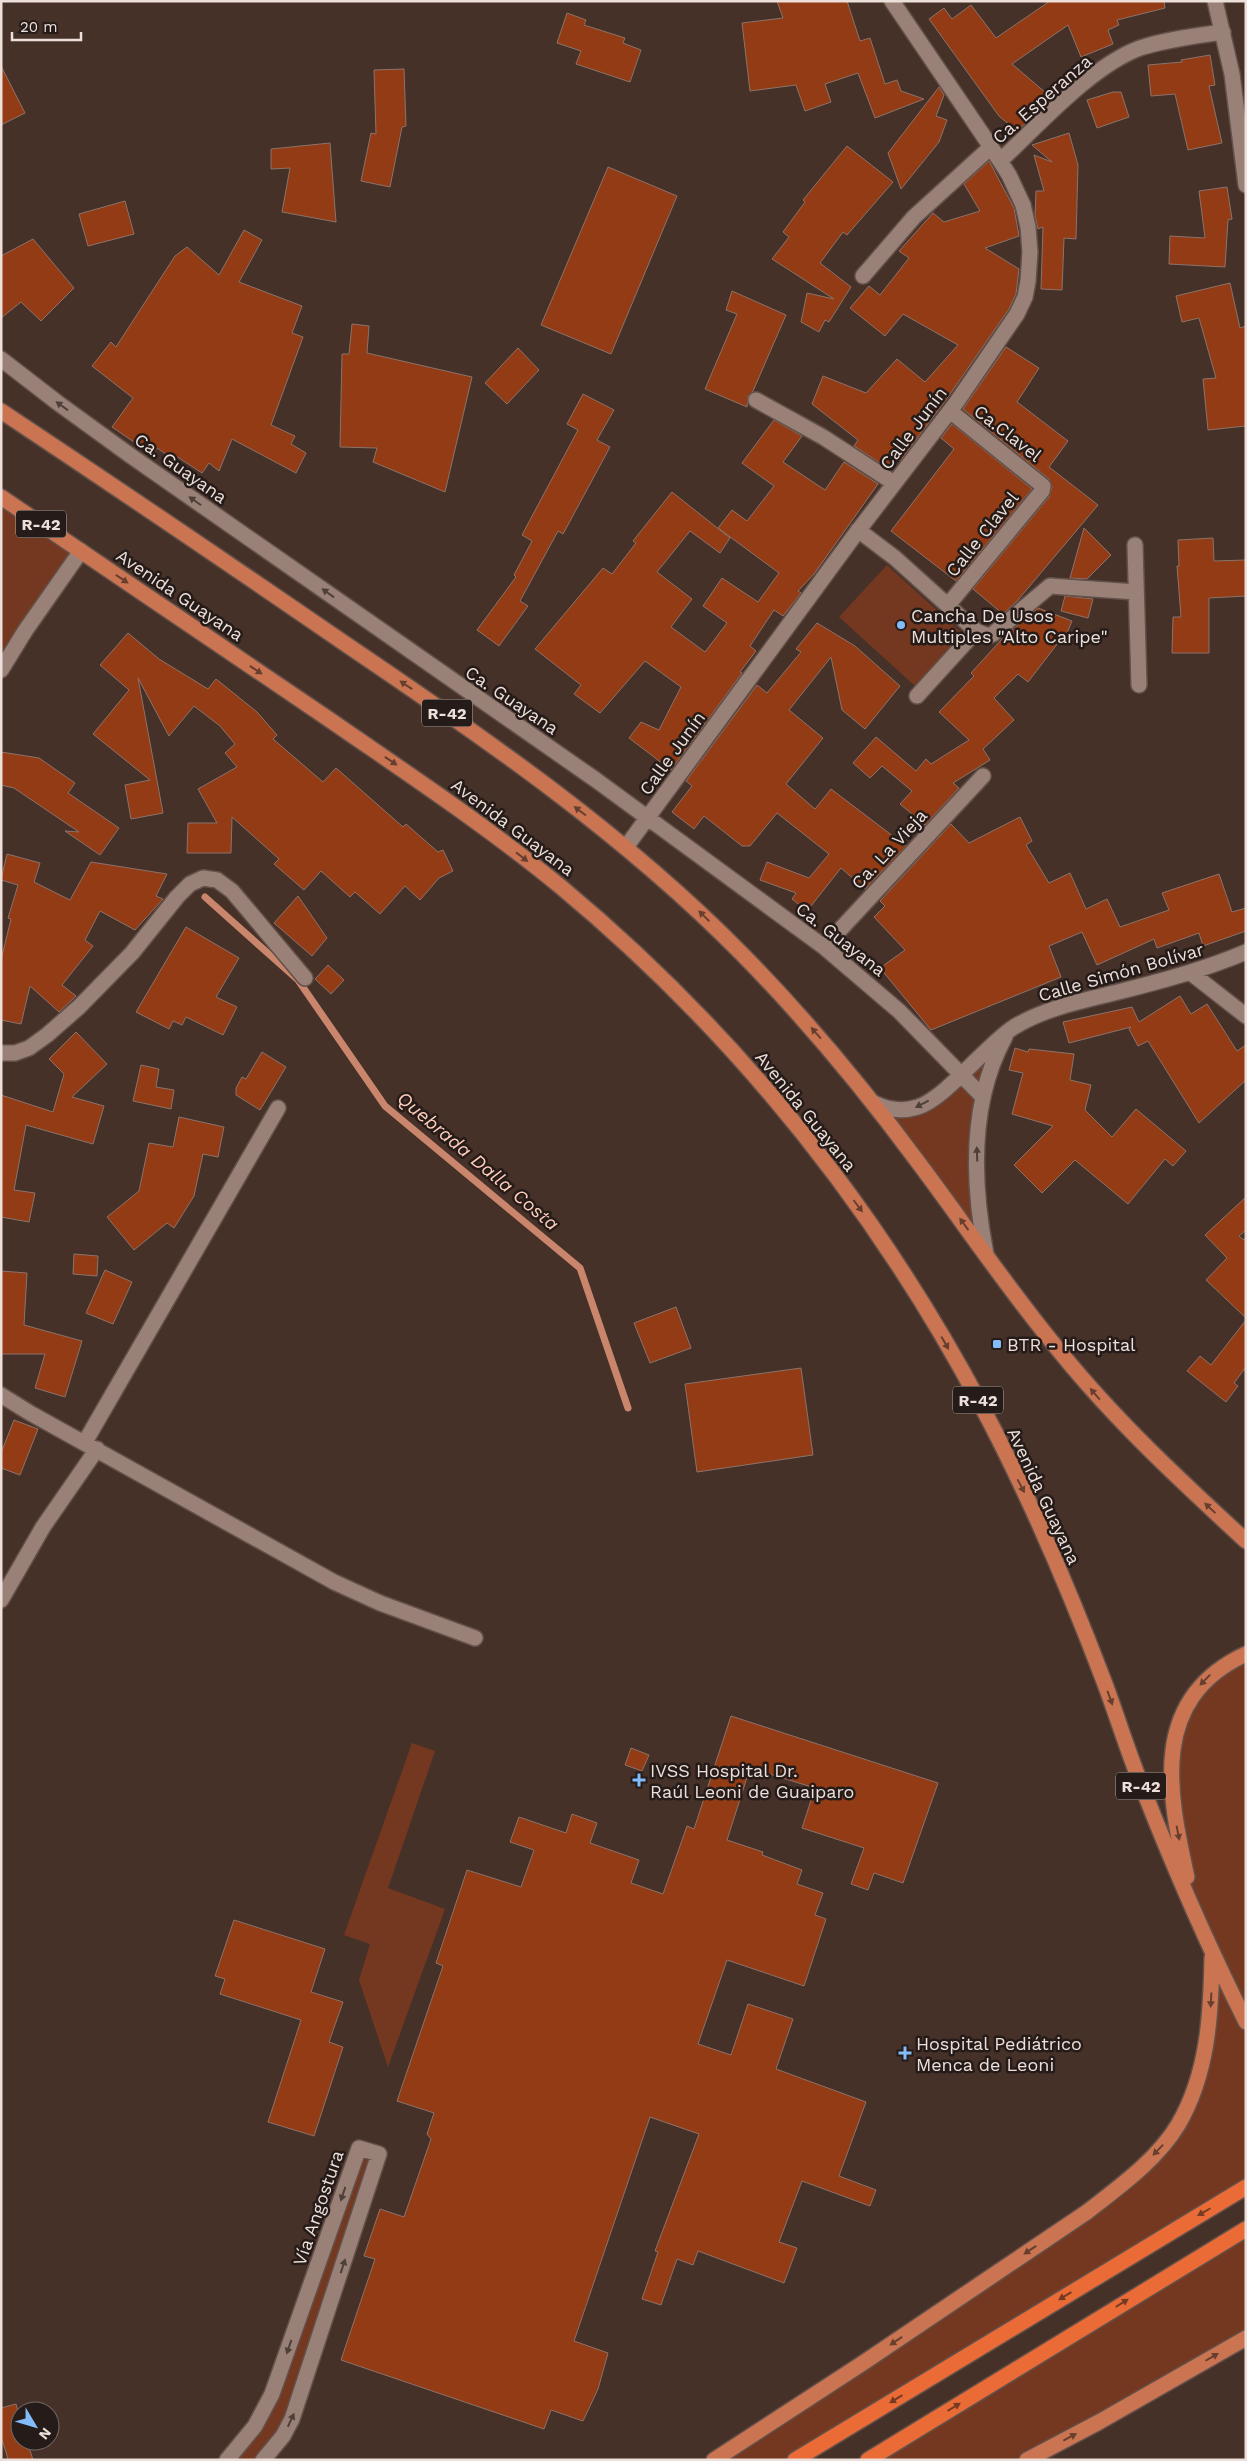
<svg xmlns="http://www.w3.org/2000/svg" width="1247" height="2461" font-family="'Work Sans',sans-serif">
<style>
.green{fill:#743821}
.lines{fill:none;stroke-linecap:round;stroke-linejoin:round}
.stream{stroke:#ca866c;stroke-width:7}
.building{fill:#923b15;stroke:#8c736a}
.minor-casing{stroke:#625049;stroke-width:18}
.major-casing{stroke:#625049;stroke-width:18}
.highway-casing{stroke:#625049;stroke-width:18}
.minor{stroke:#9a8177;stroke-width:15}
.major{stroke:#cb7451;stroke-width:15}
.highway{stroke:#eb6b37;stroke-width:15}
.oneway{fill:#4e3f39}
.oneway2{fill:#673f2f}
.oneway3{fill:#743b24}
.poi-dot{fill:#83bcfa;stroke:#251b18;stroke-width:2}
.labels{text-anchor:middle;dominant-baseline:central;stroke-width:5;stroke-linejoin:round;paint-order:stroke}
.shield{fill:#251b18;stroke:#b1a49f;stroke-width:1}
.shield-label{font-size:16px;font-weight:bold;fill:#eddfd9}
.street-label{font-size:18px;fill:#eddfd9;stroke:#251b18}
.poi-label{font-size:18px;fill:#eddfd9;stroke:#251b18;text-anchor:start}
.water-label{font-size:19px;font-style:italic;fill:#ffccba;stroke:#251b18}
</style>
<rect width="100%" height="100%" fill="#463129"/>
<path class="green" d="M 1,497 L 81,551 L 1,670 Z
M 887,565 L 963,634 L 915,686 L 839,617 Z
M 982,1053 L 995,1063 L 981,1149 L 986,1254 L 883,1108 L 907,1109 Z
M 1246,1654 L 1246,2187 L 795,2460 L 714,2460 L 863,2363 L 1146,2161 L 1192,2098 L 1212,1952 L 1196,1918 L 1172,1804 L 1182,1713 Z
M 412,1743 L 435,1751 L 388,1888 L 445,1909 L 388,2067 L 359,1980 L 370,1944 L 344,1935 Z
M 359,2148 L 379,2154 L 292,2419 L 263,2460 L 227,2460 L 255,2426 Z
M 1246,2229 L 1246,2338 L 1027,2460 L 868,2460 Z"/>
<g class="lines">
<path class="stream" d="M 205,897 L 298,980 L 385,1106 L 580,1268 L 628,1408"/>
</g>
<path class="building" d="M 777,1 L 847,1 L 860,41 L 870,38 L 885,84 L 897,80 L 901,91 L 924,99 L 875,118 L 858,73 L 825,84 L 831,102 L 805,111 L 796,85 L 750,91 L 742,23 L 783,18 Z
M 1050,1 L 1164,1 L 1165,8 L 1117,20 L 1119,25 L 1108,30 L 1113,44 L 1081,57 L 1068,25 L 1012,64 L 1046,93 L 1038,102 L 1043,107 L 1017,131 L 999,116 L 929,19 L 944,8 L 952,19 L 971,5 L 996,38 Z
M 567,13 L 586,20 L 584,25 L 625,38 L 623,43 L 641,50 L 630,82 L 576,64 L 581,51 L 557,43 Z
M 1210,55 L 1215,85 L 1209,86 L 1222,143 L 1188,150 L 1175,94 L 1151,96 L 1148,65 L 1182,62 L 1181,60 Z
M 1,66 L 25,113 L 1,125 Z
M 404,69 L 406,126 L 402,127 L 390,187 L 361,181 L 371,133 L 376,134 L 374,70 Z
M 939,87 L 944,95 L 936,116 L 947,120 L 939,142 L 901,189 L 888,153 Z
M 1113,92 L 1121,92 L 1129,117 L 1097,128 L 1087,100 Z
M 1069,133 L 1078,165 L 1076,239 L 1064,238 L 1062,290 L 1041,289 L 1043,227 L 1038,229 L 1035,216 L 1036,191 L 1044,191 L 1034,155 L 1052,162 L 1032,145 Z
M 330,143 L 336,222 L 282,212 L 290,168 L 271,169 L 271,149 Z
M 847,146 L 893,182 L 847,235 L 843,232 L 820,263 L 851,287 L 829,322 L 825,320 L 819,332 L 801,322 L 807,293 L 834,299 L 772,259 L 789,237 L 783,232 L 805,202 L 803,200 Z
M 989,161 L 1014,208 L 1019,236 L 985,248 L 1019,269 L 1016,294 L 1009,309 L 948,397 L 900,461 L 896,458 L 889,469 L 854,446 L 858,440 L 812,404 L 823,376 L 866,393 L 897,359 L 925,382 L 958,345 L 903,314 L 885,336 L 850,308 L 869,286 L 880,295 L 909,258 L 899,251 L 933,213 L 944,222 L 980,211 L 964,184 Z
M 608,167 L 677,196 L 611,354 L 541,325 Z
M 1227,187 L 1232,219 L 1228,220 L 1225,267 L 1169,264 L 1170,236 L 1205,238 L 1199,191 Z
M 125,201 L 134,234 L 88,246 L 79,214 Z
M 244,230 L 262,240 L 239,282 L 302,306 L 292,333 L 303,337 L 271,425 L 295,436 L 291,444 L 306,453 L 296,473 L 232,439 L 219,471 L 209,463 L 202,473 L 176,456 L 173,459 L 157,448 L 153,455 L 112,427 L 133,398 L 92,366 L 111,342 L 116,347 L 175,256 L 187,247 L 219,275 Z
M 33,239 L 74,288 L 41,321 L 21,302 L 1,318 L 1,256 Z
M 1230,283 L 1240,328 L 1246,326 L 1246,426 L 1208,430 L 1203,379 L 1216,378 L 1199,318 L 1182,322 L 1176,296 Z
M 732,291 L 786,315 L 753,391 L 748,396 L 747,407 L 705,389 L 737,314 L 726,310 Z
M 352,324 L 369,326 L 367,353 L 472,377 L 445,492 L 373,462 L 377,448 L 340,447 L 342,354 L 349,354 Z
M 1006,347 L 1039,368 L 1017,402 L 1068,441 L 1049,467 L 1098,505 L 1018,600 L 1003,614 L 973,589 L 1049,497 L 1052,487 L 1049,479 L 963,409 Z
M 518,348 L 539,370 L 507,404 L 485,383 Z
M 583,394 L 614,410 L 597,440 L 610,447 L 563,534 L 558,531 L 520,601 L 528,606 L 499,646 L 477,630 L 516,577 L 514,575 L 532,541 L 522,535 L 578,430 L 567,424 Z
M 774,420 L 802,436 L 783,462 L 825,490 L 844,462 L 878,484 L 814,574 L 798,591 L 801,593 L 783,616 L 774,610 L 750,646 L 756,651 L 740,672 L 742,673 L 671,770 L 629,738 L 641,722 L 659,730 L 681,687 L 645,661 L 600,713 L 574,694 L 581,685 L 535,649 L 603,568 L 612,574 L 636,543 L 633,541 L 672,492 L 730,538 L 720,553 L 690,531 L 657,572 L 692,599 L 671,627 L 705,652 L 727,623 L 703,606 L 722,578 L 758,602 L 779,573 L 718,528 L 732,510 L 747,521 L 774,486 L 742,463 Z
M 952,424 L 1032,489 L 956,581 L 891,531 L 954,449 L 941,438 Z
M 1084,528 L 1111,555 L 1087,579 L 1070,578 Z
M 1213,538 L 1214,561 L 1246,560 L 1246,596 L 1209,598 L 1209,653 L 1172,653 L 1173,617 L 1181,617 L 1177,566 L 1179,566 L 1178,540 Z
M 1065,596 L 1093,599 L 1088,618 L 1061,611 Z
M 1038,608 L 1072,621 L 1062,645 L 1058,643 L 1028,682 L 1018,674 L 994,698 L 1014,720 L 983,749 L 990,760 L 953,783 L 959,788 L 925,825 L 900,804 L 912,791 L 882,766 L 870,778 L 853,763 L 876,737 L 916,771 L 926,759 L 931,764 L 969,740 L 939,712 L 974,676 L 971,673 L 1003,638 Z
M 817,623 L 855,646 L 900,686 L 865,729 L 842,710 L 831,657 L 789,710 L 823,738 L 786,784 L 815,809 L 831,789 L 906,846 L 865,889 L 841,868 L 807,911 L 792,899 L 796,893 L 760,880 L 767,862 L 809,878 L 829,854 L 777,813 L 750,846 L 742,846 L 704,816 L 694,829 L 672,812 L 692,786 L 686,781 L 757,685 L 767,693 L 801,652 L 796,649 Z
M 128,633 L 159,659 L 208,689 L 216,679 L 257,712 L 277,735 L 273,739 L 323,782 L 336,768 L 403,827 L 406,824 L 438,852 L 443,850 L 453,871 L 439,878 L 420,900 L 405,886 L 380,914 L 355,892 L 350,897 L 321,871 L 304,890 L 274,864 L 279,859 L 232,817 L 231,853 L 187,853 L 188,823 L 217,823 L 198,789 L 237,767 L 225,753 L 235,744 L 220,726 L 194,706 L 169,736 L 138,678 L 163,813 L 131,819 L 125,785 L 150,780 L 93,734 L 129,690 L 100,665 Z
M 1,752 L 39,758 L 75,783 L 68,793 L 119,828 L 100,855 L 65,831 L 79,832 L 14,788 L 1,785 Z
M 1020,817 L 1032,841 L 1026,845 L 1049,883 L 1070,873 L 1086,909 L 1107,899 L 1120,927 L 1169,910 L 1162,893 L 1219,874 L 1232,912 L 1246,908 L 1246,931 L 1203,946 L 1199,933 L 1157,948 L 1154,939 L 1097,965 L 1082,932 L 1049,946 L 1061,977 L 931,1030 L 880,968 L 905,950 L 874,917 L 885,906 L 880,901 L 951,824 L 969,843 Z
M 7,854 L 40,863 L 34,882 L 70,900 L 91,862 L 167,874 L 156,896 L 163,899 L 135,930 L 100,911 L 85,940 L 93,946 L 62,985 L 76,996 L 59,1012 L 30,986 L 21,1024 L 1,1020 L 1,960 L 11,919 L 8,918 L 18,885 L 1,880 Z
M 298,896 L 327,938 L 312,956 L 274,923 Z
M 186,927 L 239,958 L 216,997 L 237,1007 L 223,1035 L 186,1017 L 182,1025 L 173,1021 L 169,1029 L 136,1012 Z
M 328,965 L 344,980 L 331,994 L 315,979 Z
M 1180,996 L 1191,1014 L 1207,1004 L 1237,1051 L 1246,1045 L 1246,1080 L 1199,1123 L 1148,1041 L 1138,1046 L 1129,1029 L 1131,1027 L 1069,1043 L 1063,1022 L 1132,1007 L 1139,1022 Z
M 76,1032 L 107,1064 L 72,1097 L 104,1106 L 93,1144 L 26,1125 L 14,1190 L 35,1193 L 29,1222 L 1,1217 L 1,1095 L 53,1112 L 64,1074 L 49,1059 Z
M 1015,1048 L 1028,1052 L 1029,1049 L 1074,1054 L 1070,1080 L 1091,1085 L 1085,1110 L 1112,1137 L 1136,1109 L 1186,1151 L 1173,1166 L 1165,1159 L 1128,1204 L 1075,1160 L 1042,1193 L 1014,1165 L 1053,1126 L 1012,1114 L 1023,1073 L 1009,1070 Z
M 262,1052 L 286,1067 L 260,1110 L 236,1095 L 236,1088 L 242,1077 L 246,1079 Z
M 141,1065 L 159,1069 L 156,1087 L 174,1090 L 171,1109 L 133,1101 Z
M 179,1117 L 224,1127 L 218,1157 L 203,1154 L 194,1196 L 174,1228 L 167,1223 L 134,1250 L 107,1217 L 139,1191 L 149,1143 L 173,1147 Z
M 1246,1197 L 1246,1230 L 1239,1236 L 1244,1240 L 1246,1238 L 1246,1318 L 1206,1280 L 1227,1258 L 1205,1235 Z
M 74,1254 L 98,1256 L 97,1276 L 73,1274 Z
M 105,1270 L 132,1282 L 113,1324 L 86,1313 Z
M 1,1271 L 27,1273 L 24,1325 L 82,1341 L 65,1397 L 35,1388 L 45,1354 L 1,1354 Z
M 676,1307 L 691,1348 L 650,1363 L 634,1323 Z
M 1246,1320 L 1246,1367 L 1234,1383 L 1238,1386 L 1226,1402 L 1187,1371 L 1200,1356 L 1211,1365 Z
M 801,1368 L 813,1455 L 697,1472 L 685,1384 Z
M 14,1420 L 38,1429 L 20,1475 L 1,1468 L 1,1453 Z
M 731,1716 L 938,1783 L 903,1883 L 874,1873 L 868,1890 L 851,1884 L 864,1848 L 802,1828 L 815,1788 L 750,1768 L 727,1840 L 763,1852 L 762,1855 L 802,1870 L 797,1884 L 823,1893 L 815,1915 L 826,1919 L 804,1986 L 727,1960 L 698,2044 L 731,2055 L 748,2004 L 793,2019 L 776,2069 L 866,2102 L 839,2176 L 876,2190 L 870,2206 L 802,2181 L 779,2242 L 797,2248 L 784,2283 L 698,2251 L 693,2265 L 677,2259 L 661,2305 L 642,2299 L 658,2252 L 655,2251 L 699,2134 L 650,2117 L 574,2341 L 608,2353 L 598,2389 L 583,2421 L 551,2410 L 544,2429 L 341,2360 L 375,2259 L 364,2256 L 380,2209 L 404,2217 L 431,2139 L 427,2134 L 434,2113 L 397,2101 L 443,1966 L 436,1963 L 467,1870 L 521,1887 L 534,1850 L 510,1842 L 519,1817 L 566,1833 L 572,1814 L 597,1823 L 590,1843 L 639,1860 L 631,1883 L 663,1894 L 687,1826 L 694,1829 Z
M 631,1748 L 649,1755 L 642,1771 L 625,1765 Z
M 234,1920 L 325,1949 L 311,1992 L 343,2002 L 329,2042 L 343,2047 L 314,2136 L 268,2122 L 301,2020 L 220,1994 L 225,1979 L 215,1976 Z
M 16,2404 L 20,2418 L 20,2441 L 27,2441 L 33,2460 L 8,2460 L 6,2452 L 1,2437 L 1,2408 Z"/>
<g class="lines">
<g class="minor-casing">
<path id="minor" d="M 1215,1 L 1232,74 L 1246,185
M 1000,161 C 1039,125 1091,66 1140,48 C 1167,39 1196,36 1223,32
M 863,276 L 914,217 L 991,147
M 1,359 L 58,403 L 131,456 L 596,780 L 824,947 L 899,1011 L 982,1096
M 756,400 L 823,437 L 894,483
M 858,530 L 895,558 L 976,631 L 988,636 L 993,634 L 1050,586 L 1136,592
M 1135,545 L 1139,685
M 948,605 L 1042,491 L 1043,486 L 950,411
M 1,670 L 25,631 L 81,551
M 917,696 L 976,631
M 626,847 L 854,536 L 956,403 L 1017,314 L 1025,297 L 1028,281 L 1030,252 L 1028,227 L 1023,205 L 1009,175 L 991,147 L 892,1
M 824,947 L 983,776
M 1191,973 L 1246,1016
M 1,1053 L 15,1053 L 29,1048 L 47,1035 L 79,1007 L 132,953 L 177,897 L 190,884 L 203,878 L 217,880 L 232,891 L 305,978
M 874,1103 C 888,1110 902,1112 918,1107 C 946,1098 986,1045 1014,1027 C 1047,1007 1086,1000 1122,991 C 1165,980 1206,969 1246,952
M 986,1254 C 972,1182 969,1103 1005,1037
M 1,1395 L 30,1413 L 334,1582 L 380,1603 L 475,1638
M 85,1442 L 278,1108
M 1,1600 L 43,1527 L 97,1449
M 227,2460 L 255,2426 L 272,2394 L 359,2148 L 379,2154 L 292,2419 L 283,2436 L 263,2460"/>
</g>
<g class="major-casing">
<path id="major" d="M 1,411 C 117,488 232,566 347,645 C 486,739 624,834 742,954 C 806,1019 864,1089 918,1162 C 966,1226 1010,1292 1061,1353 C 1117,1422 1181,1481 1246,1541
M 1,497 C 111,571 221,645 330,720 C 408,774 487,826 561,887 C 734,1031 875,1206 981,1405 C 1029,1495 1069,1589 1105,1684 C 1118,1719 1129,1755 1143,1789 C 1174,1868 1208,1946 1246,2022
M 1187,1877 C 1168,1791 1149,1699 1246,1654
M 714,2460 L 863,2363 L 1087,2212 C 1119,2187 1157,2160 1178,2125 C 1208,2074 1211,2015 1212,1958
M 1027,2460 L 1099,2422 L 1246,2338"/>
</g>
<g class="highway-casing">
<path id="highway" d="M 795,2460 L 1246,2187
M 868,2460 L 1246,2229"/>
</g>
<use href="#minor" class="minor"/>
<use href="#major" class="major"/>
<use href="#highway" class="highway"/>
</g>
<defs><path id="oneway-solid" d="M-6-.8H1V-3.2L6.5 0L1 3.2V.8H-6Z" transform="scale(1.25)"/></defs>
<g class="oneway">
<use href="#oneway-solid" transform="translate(62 406) rotate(-144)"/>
<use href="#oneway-solid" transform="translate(195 501) rotate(-145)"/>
<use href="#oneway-solid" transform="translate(328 593) rotate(-144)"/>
<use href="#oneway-solid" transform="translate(922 1104) rotate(153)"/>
<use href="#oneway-solid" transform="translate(977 1154) rotate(-92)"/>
<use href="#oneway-solid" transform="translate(343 2194) rotate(109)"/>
<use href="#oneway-solid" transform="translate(343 2266) rotate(-72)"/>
<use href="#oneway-solid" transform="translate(289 2347) rotate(109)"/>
<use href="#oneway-solid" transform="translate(291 2420) rotate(-65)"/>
</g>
<g class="oneway2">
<use href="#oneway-solid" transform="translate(122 579) rotate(34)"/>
<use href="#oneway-solid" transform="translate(256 670) rotate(34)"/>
<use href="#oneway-solid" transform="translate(406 685) rotate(-146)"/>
<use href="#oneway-solid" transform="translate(391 761) rotate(34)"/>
<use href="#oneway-solid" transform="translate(580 811) rotate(-143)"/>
<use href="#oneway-solid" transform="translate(522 857) rotate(38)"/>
<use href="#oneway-solid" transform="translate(704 916) rotate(-135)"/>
<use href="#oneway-solid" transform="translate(816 1033) rotate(-131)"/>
<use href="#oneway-solid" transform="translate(858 1206) rotate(53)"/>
<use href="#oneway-solid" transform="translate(964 1224) rotate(-126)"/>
<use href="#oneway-solid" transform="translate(945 1343) rotate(60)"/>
<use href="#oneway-solid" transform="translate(1095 1394) rotate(-131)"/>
<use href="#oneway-solid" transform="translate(1021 1486) rotate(62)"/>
<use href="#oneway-solid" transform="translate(1210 1508) rotate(-137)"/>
<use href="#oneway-solid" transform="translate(1205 1680) rotate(134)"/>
<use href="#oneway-solid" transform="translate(1110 1698) rotate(70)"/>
<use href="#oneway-solid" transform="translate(1178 1833) rotate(79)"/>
<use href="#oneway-solid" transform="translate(1211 2000) rotate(93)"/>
<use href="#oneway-solid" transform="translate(1158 2150) rotate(134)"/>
<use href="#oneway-solid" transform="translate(1030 2250) rotate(146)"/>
<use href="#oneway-solid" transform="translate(896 2341) rotate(146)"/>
<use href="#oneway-solid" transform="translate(1212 2357) rotate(-30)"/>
<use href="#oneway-solid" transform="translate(1070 2437) rotate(-28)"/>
</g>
<g class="oneway3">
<use href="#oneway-solid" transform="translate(1204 2212) rotate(150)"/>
<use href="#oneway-solid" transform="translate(1065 2296) rotate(149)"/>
<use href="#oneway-solid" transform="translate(1122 2303) rotate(-32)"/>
<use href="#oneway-solid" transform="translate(896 2399) rotate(149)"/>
<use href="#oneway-solid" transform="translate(954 2407) rotate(-31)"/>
</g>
<g class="poi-dot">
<circle cx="901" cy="625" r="5"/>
<rect x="992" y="1339" width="10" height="10" rx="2.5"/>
<path d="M636.5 1772.5h5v5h5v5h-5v5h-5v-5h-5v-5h5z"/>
<path d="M902.5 2045.5h5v5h5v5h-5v5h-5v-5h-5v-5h5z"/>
</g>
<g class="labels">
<g class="shield">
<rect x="16" y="510.5" width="50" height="27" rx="4"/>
<rect x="422" y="699.5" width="50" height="27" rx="4"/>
<rect x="953" y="1386.5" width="50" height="27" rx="4"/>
<rect x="1116" y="1772.5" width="50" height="27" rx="4"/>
</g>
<g class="shield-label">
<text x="41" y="524">R-42</text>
<text x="447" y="713">R-42</text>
<text x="978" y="1400">R-42</text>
<text x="1141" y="1786">R-42</text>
</g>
<g class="street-label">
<text transform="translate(1042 99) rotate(-41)">Ca. Esperanza</text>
<text transform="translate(913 428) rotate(-53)">Calle Junín</text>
<text transform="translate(1008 433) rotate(38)">Ca.Clavel</text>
<text transform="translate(181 468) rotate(35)">Ca. Guayana</text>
<text transform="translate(982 534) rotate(-51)">Calle Clavel</text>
<text transform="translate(180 595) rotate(34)">Avenida Guayana</text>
<text transform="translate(512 700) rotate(34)">Ca. Guayana</text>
<text transform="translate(672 753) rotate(-54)">Calle Junín</text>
<text transform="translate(513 827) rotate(37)">Avenida Guayana</text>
<text transform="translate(889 849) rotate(-47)">Ca. La Vieja</text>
<text transform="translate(841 939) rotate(38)">Ca. Guayana</text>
<text transform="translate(1121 972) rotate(-16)">Calle Simón Bolívar</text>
<text transform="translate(806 1111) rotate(51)">Avenida Guayana</text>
<text transform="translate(1044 1496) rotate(65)">Avenida Guayana</text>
<text transform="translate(318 2208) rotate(-71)">Vía Angostura</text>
</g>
<g class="poi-label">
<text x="911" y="615">Cancha De Usos<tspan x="911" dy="21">Multiples "Alto Caripe"</tspan></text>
<text x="1007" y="1344">BTR - Hospital</text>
<text x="650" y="1770">IVSS Hospital Dr.<tspan x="650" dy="21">Raúl Leoni de Guaiparo</tspan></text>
<text x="916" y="2043">Hospital Pediátrico<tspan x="916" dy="21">Menca de Leoni</tspan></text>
</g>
<g class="water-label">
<text transform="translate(478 1161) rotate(40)">Quebrada Dalla Costa</text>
</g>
</g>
<rect width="1247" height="2461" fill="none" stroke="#eddfd9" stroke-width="5"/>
<g transform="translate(35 2426) rotate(128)"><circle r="24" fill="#251b18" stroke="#756965"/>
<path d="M0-4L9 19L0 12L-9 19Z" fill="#83bcfa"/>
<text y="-8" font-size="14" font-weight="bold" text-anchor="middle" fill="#eddfd9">N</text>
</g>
<path d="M12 32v8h69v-8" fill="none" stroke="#eddfd9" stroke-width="2.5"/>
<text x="20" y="32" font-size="15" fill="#eddfd9" stroke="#251b18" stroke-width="4" paint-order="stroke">20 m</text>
</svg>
